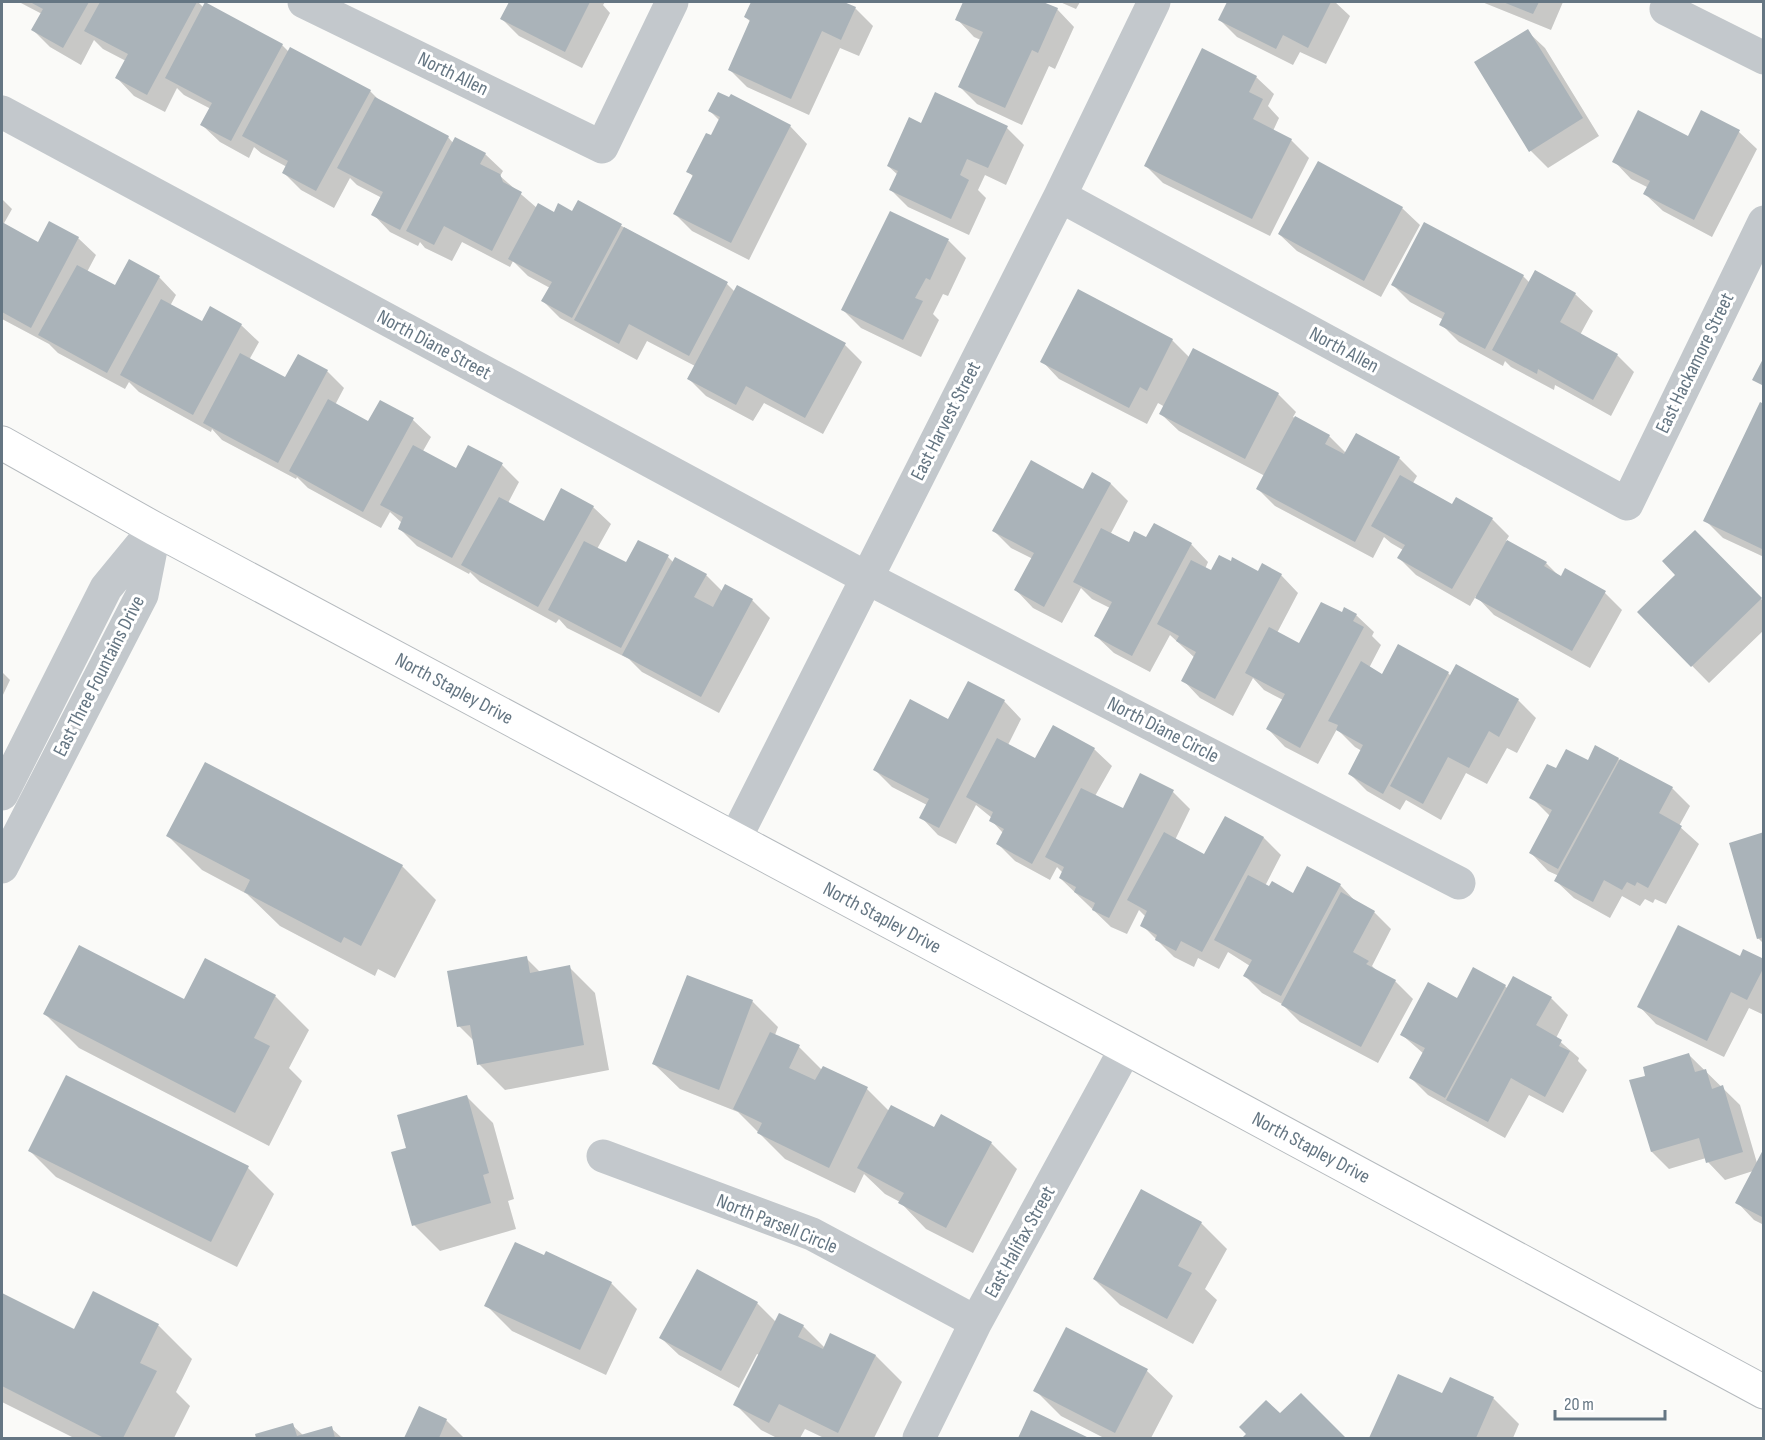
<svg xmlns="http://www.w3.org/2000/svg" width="1765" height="1440" font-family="'Sofia Sans Condensed',sans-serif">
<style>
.shadow{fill:#0003}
.building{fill:#aab3b9}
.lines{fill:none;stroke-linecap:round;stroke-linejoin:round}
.major-casing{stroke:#b5babe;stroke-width:35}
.minor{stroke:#c3c8cc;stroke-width:33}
.major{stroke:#fff;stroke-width:33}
.labels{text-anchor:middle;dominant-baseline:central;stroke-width:6;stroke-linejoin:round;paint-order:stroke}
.street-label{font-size:20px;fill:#657683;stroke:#fff}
</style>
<rect width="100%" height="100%" fill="#fafaf8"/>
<path class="shadow" d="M 19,2 L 198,2 L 204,8 L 282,45 L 289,52 L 370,91 L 380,101 L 448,137 L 453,143 L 485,154 L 503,171 L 500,176 L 537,208 L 554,214 L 572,213 L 578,202 L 727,284 L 735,292 L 845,345 L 862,362 L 823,434 L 764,403 L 753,421 L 706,396 L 688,378 L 695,366 L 647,341 L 637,360 L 560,318 L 543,301 L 550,288 L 528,276 L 513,261 L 510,267 L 462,242 L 452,261 L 425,248 L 420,242 L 418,246 L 390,232 L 373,214 L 382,198 L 357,185 L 350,178 L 334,208 L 301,190 L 284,173 L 287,167 L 261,153 L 254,147 L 249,158 L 220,142 L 202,125 L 211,109 L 184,95 L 177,88 L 165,112 L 134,96 L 117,78 L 126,61 L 103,49 L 94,40 L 81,65 L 50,47 L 33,30 L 42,14 Z
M 510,2 L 605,2 L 603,5 L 610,13 L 582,68 L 519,36 L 502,19 Z
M 752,2 L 840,2 L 855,8 L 873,26 L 859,56 L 840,48 L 809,115 L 747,87 L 729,69 L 751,22 L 745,17 Z
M 965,2 L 1040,2 L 1057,9 L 1074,27 L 1055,69 L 1049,66 L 1022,125 L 977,104 L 960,87 L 981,40 L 974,37 L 957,19 Z
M 1060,2 L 1080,2 L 1076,9 Z
M 1229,2 L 1335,2 L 1350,16 L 1326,64 L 1300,52 L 1293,65 L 1237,37 L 1220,20 Z
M 1482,2 L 1563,2 L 1551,30 Z
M 1527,31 L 1545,48 L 1599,136 L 1548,168 L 1531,151 L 1476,62 Z
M 1256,77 L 1274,94 L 1268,106 L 1279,118 L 1273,131 L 1291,140 L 1309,158 L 1270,236 L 1163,183 L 1145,165 Z
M 710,111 L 790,126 L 807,144 L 749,260 L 692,231 L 675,214 L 694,177 L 688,172 L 712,137 L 720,121 Z
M 1702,112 L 1739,132 L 1757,149 L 1712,237 L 1663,211 L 1645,194 L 1649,188 L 1631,179 L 1614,161 L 1689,138 Z
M 921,125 L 1007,128 L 1024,145 L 1006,185 L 985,175 L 978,190 L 986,198 L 969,235 L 908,207 L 891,190 L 898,175 L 888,166 Z
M 2,199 L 12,209 L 3,225 L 39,244 L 78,238 L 96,255 L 87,272 L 116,287 L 159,277 L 176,295 L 170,306 L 202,323 L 241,325 L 259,342 L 249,360 L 286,379 L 327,371 L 344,388 L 335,405 L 369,423 L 380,402 L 413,420 L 431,437 L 423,451 L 457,470 L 502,465 L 519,482 L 508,503 L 544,523 L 593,507 L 611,524 L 597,549 L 627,564 L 668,557 L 674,563 L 706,575 L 723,592 L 726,586 L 752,600 L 770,618 L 719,713 L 642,672 L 629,659 L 567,628 L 559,619 L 556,623 L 480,582 L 470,572 L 469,574 L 417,546 L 399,528 L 402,523 L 390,512 L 381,528 L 308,488 L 297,477 L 296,479 L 222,440 L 212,429 L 211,432 L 139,392 L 129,382 L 125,389 L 58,353 L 49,344 L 2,319 Z
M 1402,208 L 1420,225 L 1381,297 L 1297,251 L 1279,234 Z
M 890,213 L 949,241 L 966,258 L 948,296 L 943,294 L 933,314 L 939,320 L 921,357 L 861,328 L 843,310 Z
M 1523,276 L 1530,283 L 1575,294 L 1593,311 L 1580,335 L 1617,355 L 1634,372 L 1611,416 L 1555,385 L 1554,390 L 1511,367 L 1505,361 L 1503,366 L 1459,342 L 1441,324 L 1444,320 L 1410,302 L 1393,285 Z
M 1172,340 L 1190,358 L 1278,394 L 1296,412 L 1293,417 L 1329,436 L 1346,453 L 1356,435 L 1399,458 L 1417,476 L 1413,483 L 1453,506 L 1492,519 L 1509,536 L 1506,541 L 1546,563 L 1560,577 L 1605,593 L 1622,610 L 1590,668 L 1494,615 L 1476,596 L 1470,606 L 1416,575 L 1399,558 L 1403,550 L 1391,543 L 1384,537 L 1373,558 L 1275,506 L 1258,489 L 1265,476 L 1179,431 L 1161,414 L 1165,407 L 1158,403 L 1147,424 L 1059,379 L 1042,361 Z
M 1764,406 L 1764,557 L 1723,538 L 1705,520 Z
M 1093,474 L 1111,484 L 1128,501 L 1111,533 L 1129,544 L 1147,539 L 1191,544 L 1208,562 L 1205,569 L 1212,572 L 1281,575 L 1298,593 L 1277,633 L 1300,645 L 1342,614 L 1356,615 L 1374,632 L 1372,636 L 1381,645 L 1369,668 L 1383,676 L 1448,673 L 1451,676 L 1518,700 L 1536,718 L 1517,753 L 1507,748 L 1487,784 L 1466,773 L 1441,820 L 1406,800 L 1400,810 L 1367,791 L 1350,774 L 1362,751 L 1355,747 L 1337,729 L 1318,764 L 1285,747 L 1268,729 L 1283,700 L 1264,690 L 1253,678 L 1233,716 L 1200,698 L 1183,680 L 1195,658 L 1170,635 L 1150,672 L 1114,653 L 1096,636 L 1110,608 L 1092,599 L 1081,588 L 1062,623 L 1033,608 L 1016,590 L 1033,559 L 1011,548 L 994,531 L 1084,491 Z
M 1695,532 L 1764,602 L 1764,630 L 1709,683 L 1639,612 L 1677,575 Z
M 2,672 L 10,680 L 2,697 Z
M 1004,701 L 1021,719 L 1008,745 L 1036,760 L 1094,749 L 1112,766 L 1095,796 L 1123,810 L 1173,792 L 1190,809 L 1175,840 L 1205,856 L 1226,818 L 1264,838 L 1281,855 L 1265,886 L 1294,895 L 1340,885 L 1357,903 L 1374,912 L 1391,929 L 1372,966 L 1378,972 L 1395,981 L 1413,999 L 1378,1063 L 1300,1022 L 1282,1004 L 1262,993 L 1245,976 L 1250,966 L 1228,952 L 1219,969 L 1198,958 L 1194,967 L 1174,957 L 1142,925 L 1146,917 L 1139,910 L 1127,934 L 1111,927 L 1060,878 L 1063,873 L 1057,867 L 1050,880 L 1015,861 L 998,844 L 1003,833 L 991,820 L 992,818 L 976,805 L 956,844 L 938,835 L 921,817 L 927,805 L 892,787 L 875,770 L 949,721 Z
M 1618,759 L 1672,788 L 1690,806 L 1679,826 L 1699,844 L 1666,904 L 1655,899 L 1653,903 L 1645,899 L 1640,906 L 1622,896 L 1610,918 L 1574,898 L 1556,881 L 1559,876 L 1548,871 L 1531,853 L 1550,816 L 1531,797 L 1556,770 L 1588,762 Z
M 1764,834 L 1764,944 L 1758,938 Z
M 168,836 L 402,866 L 436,900 L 395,978 L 378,969 L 375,976 L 280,926 L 247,894 L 202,870 Z
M 526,958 L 540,972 L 569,967 L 595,993 L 609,1070 L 505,1090 L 479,1064 L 475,1042 L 459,1026 Z
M 1741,958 L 1764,961 L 1764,1015 L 1749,1008 L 1724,1057 L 1656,1024 L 1639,1006 Z
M 1505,986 L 1508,989 L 1551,998 L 1568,1015 L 1556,1038 L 1579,1058 L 1578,1061 L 1587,1070 L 1563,1113 L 1529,1095 L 1505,1138 L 1428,1095 L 1411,1078 L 1424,1054 L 1401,1034 L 1457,1000 Z
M 275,996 L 309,1030 L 289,1068 L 302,1081 L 269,1146 L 79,1048 L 45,1014 L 185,1001 Z
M 752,1001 L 778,1027 L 775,1035 L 799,1047 L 822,1070 L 867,1089 L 889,1111 L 934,1129 L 991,1143 L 1017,1169 L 973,1253 L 926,1229 L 900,1202 L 885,1194 L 864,1174 L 855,1193 L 785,1159 L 738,1112 L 680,1089 L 654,1064 Z
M 1689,1055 L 1740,1105 L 1757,1163 L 1764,1152 L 1764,1225 L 1754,1220 L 1737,1202 L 1753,1171 L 1725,1180 L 1708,1162 L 1706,1158 L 1669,1169 L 1652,1152 L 1647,1077 Z
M 467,1097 L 493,1123 L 514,1199 L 508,1201 L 516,1229 L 440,1251 L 414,1225 L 408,1149 Z
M 30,1151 L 248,1168 L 274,1194 L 237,1267 L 56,1177 Z
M 1142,1191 L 1201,1223 L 1227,1249 L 1205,1289 L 1217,1300 L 1193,1344 L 1120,1305 L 1094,1279 Z
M 544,1257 L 611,1283 L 637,1309 L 606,1375 L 512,1331 L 486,1305 Z
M 697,1271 L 757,1303 L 776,1322 L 803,1326 L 825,1348 L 831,1335 L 876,1356 L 902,1382 L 874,1438 L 824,1438 L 805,1429 L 800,1438 L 777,1438 L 761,1430 L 735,1404 L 759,1355 L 757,1354 L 739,1388 L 679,1355 L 661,1338 Z
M 94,1293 L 159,1326 L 192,1359 L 176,1392 L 190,1406 L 174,1438 L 74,1438 L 2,1402 L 2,1294 L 74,1331 Z
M 1147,1371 L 1173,1396 L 1151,1438 L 1104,1438 L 1061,1416 L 1035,1390 Z
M 1399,1376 L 1443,1395 L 1493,1398 L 1519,1424 L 1513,1438 L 1371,1438 Z
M 1301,1395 L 1344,1438 L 1244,1438 L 1280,1415 Z
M 420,1408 L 446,1420 L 464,1438 L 405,1438 Z
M 1032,1413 L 1086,1438 L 1020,1438 Z
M 292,1425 L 304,1436 L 331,1428 L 342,1438 L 258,1438 L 257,1435 Z"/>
<path class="building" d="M 30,2 L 89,2 L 63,48 L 31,30 L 43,9 Z
M 100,2 L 197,2 L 147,95 L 115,78 L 128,54 L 84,31 Z
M 205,2 L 283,44 L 231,141 L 200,125 L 212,103 L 165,78 Z
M 509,2 L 590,2 L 565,52 L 500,19 Z
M 751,2 L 844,2 L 856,7 L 841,40 L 822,31 L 791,99 L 728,70 L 750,20 L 744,17 Z
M 963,2 L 1043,2 L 1058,8 L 1038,53 L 1032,50 L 1005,108 L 958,87 L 983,32 L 955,20 Z
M 1227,2 L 1331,2 L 1308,48 L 1283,35 L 1276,49 L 1218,20 Z
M 1503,2 L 1539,2 L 1533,14 Z
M 1528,29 L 1583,118 L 1529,152 L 1474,62 Z
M 290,47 L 371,90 L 316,191 L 282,173 L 288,161 L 242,136 Z
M 1202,48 L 1257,76 L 1249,92 L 1263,99 L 1253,119 L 1292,139 L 1252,219 L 1144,166 Z
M 718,92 L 729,97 L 731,94 L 791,125 L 731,243 L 673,214 L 693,175 L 686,172 L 706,133 L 711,135 L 720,117 L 708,111 Z
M 935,92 L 1008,126 L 988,168 L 967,159 L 960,175 L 969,180 L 951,219 L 889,190 L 898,171 L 887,166 L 909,117 L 921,123 Z
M 375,97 L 449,136 L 400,230 L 371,215 L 383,192 L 337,168 Z
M 1638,110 L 1688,136 L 1701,110 L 1740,130 L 1694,220 L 1643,194 L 1650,181 L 1612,162 Z
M 455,137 L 486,153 L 480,164 L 500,174 L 503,182 L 522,192 L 492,251 L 444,226 L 434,245 L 406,231 Z
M 1318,161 L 1403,207 L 1364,281 L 1278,234 Z
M 578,200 L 622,224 L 572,318 L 541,301 L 552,282 L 508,259 L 538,203 L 554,212 L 558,203 L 572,211 Z
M 890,211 L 949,239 L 930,280 L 926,278 L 915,298 L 923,301 L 903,340 L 841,310 Z
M 49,221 L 79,237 L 31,328 L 2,312 L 2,222 L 38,242 Z
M 1424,222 L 1524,275 L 1485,349 L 1439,325 L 1445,313 L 1391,285 Z
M 624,227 L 728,282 L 689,356 L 629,324 L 619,344 L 574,320 Z
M 129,259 L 160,276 L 107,373 L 38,335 L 77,265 L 115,285 Z
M 1535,270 L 1576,293 L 1560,322 L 1618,354 L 1593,400 L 1538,369 L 1537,374 L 1492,350 Z
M 737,285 L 846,343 L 805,418 L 746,386 L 736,405 L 687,379 Z
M 1078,289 L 1173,339 L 1147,391 L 1140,387 L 1129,408 L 1040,362 Z
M 161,299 L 202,321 L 210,306 L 242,324 L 193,415 L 120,375 Z
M 1193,348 L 1279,393 L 1245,459 L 1159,414 Z
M 240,353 L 285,377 L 298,354 L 328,370 L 278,463 L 203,423 Z
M 1764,357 L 1764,386 L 1752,380 Z
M 328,399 L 368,421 L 380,400 L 414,418 L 363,512 L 289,471 Z
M 1760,402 L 1764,404 L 1762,549 L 1703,521 Z
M 1295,416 L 1330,435 L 1325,444 L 1344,454 L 1356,433 L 1400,457 L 1355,542 L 1256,489 Z
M 413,445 L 456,468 L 468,445 L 503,463 L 452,558 L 398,529 L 403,517 L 380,505 Z
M 1031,460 L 1083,489 L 1092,472 L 1111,483 L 1044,607 L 1014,590 L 1034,553 L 992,531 Z
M 1400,475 L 1452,504 L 1456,497 L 1493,518 L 1452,589 L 1397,558 L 1405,545 L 1371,526 Z
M 561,488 L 594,506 L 538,607 L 461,565 L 499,497 L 544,521 Z
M 1154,523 L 1192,543 L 1132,656 L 1094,636 L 1112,602 L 1073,582 L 1101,528 L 1129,542 L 1134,531 L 1146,537 Z
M 1695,530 L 1762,598 L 1691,667 L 1637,612 L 1675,575 L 1662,561 Z
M 638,540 L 669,555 L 621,648 L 548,610 L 584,541 L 626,562 Z
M 1507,540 L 1547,562 L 1544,566 L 1561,576 L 1565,568 L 1606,591 L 1572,651 L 1475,598 Z
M 1219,555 L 1231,561 L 1232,557 L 1258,571 L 1262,563 L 1282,574 L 1215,699 L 1181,681 L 1196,652 L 1176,641 L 1179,636 L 1157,624 L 1191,560 L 1211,570 Z
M 675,557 L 707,574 L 694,597 L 713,607 L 725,584 L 753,599 L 701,697 L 622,655 Z
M 1321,602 L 1342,612 L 1344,607 L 1357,614 L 1353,621 L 1364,627 L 1300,748 L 1266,729 L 1285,694 L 1245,673 L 1269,627 L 1299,643 Z
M 1398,644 L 1449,672 L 1383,794 L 1348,774 L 1363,745 L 1336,730 L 1338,725 L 1328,721 L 1361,661 L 1382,674 Z
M 1456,664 L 1519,699 L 1499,737 L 1489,731 L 1469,768 L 1448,757 L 1423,804 L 1390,786 Z
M 968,681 L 1005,700 L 939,828 L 919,818 L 929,799 L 873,770 L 910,699 L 948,719 Z
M 1053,725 L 1095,748 L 1032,864 L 996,844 L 1004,829 L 989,821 L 993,812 L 966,797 L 997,738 L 1035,758 Z
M 1595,745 L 1619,758 L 1558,869 L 1529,853 L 1552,810 L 1529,798 L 1547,764 L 1556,768 L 1566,749 L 1588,760 Z
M 1620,759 L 1673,787 L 1659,813 L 1682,826 L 1648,888 L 1637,882 L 1635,886 L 1627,882 L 1622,890 L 1604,880 L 1593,902 L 1554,881 Z
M 205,762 L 403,865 L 361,946 L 344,937 L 341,943 L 244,892 L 250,880 L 166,836 Z
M 1140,773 L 1174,790 L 1109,918 L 1092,910 L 1095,903 L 1074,892 L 1076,887 L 1059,878 L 1064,867 L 1045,857 L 1081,788 L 1123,808 Z
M 1225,816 L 1264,837 L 1202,952 L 1181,941 L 1176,951 L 1155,940 L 1157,935 L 1140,926 L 1147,911 L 1127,900 L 1164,832 L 1204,854 Z
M 1764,832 L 1764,937 L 1757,939 L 1729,843 Z
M 1307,866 L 1341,884 L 1281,996 L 1243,976 L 1252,960 L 1214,940 L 1248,875 L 1269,886 L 1272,881 L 1293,893 Z
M 1341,892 L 1375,911 L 1353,952 L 1369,961 L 1366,964 L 1396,980 L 1361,1047 L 1281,1005 Z
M 1678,925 L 1740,956 L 1743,949 L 1764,959 L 1764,967 L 1747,1000 L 1731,992 L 1707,1041 L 1637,1007 Z
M 79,945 L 184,999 L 205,958 L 276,995 L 254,1038 L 270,1046 L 235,1113 L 43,1014 Z
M 527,956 L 530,973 L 570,965 L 584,1045 L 477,1065 L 470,1025 L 457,1027 L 447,971 Z
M 1473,967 L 1506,985 L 1445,1098 L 1409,1078 L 1425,1048 L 1400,1035 L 1428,982 L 1457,998 Z
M 687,975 L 753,1000 L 719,1090 L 652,1064 Z
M 1513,976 L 1552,997 L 1536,1025 L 1562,1040 L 1559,1046 L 1570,1051 L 1545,1097 L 1511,1078 L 1488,1122 L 1446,1100 Z
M 770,1032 L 800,1045 L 789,1068 L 815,1080 L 823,1066 L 868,1087 L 829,1168 L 757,1133 L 762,1123 L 733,1109 Z
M 1689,1053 L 1695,1072 L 1706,1069 L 1712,1089 L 1723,1085 L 1743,1152 L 1706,1163 L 1699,1138 L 1651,1152 L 1629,1080 L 1645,1076 L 1643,1067 Z
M 66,1075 L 249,1166 L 211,1242 L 28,1151 Z
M 467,1095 L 489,1173 L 483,1175 L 491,1203 L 412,1226 L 391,1152 L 406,1148 L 397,1115 Z
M 891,1105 L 934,1127 L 941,1114 L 992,1142 L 946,1228 L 898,1203 L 904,1193 L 857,1168 Z
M 1764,1148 L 1764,1218 L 1735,1203 Z
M 1141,1189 L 1202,1222 L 1178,1266 L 1192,1273 L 1167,1319 L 1093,1279 Z
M 515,1242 L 544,1255 L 546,1251 L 612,1282 L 580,1350 L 484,1306 Z
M 697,1269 L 758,1302 L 721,1371 L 659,1338 Z
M 93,1291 L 159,1324 L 140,1363 L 157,1371 L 123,1438 L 104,1438 L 2,1386 L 2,1293 L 74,1329 Z
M 779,1313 L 804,1325 L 798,1337 L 823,1349 L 830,1333 L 876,1355 L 838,1433 L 779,1404 L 769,1423 L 733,1405 Z
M 1066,1327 L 1148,1369 L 1115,1433 L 1033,1391 Z
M 1398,1374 L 1442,1393 L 1450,1377 L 1494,1397 L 1476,1438 L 1369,1438 Z
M 1301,1393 L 1346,1438 L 1242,1438 L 1246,1434 L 1239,1427 L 1266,1400 L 1280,1413 Z
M 419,1406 L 447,1419 L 439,1438 L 404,1438 Z
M 1031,1410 L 1089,1438 L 1018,1438 Z
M 293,1423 L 297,1436 L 332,1426 L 335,1438 L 256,1438 L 255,1434 Z"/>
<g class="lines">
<g class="major-casing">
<path id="major" d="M 2,443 L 155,529 L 1126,1048 L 1764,1392"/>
</g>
<path class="minor" d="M 304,2 L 602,147 L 672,2
M 1666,9 L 1764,58
M 2,112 L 867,578 L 1459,883
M 1060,196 L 1627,504 L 1764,222
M 2,794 L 106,588 L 152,532
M 735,839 L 1060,196 L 1154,2
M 2,867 L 142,595 L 155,529
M 603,1156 L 812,1234 L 976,1322
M 919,1438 L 976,1322 L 1126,1048"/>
<use href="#major" class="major"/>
</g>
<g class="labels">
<g class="street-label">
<text transform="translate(453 74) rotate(26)">North Allen</text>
<text transform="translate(434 345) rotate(28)">North Diane Street</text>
<text transform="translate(1344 350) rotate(28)">North Allen</text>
<text transform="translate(1695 363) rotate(-64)">East Hackamore Street</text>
<text transform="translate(946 421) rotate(-63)">East Harvest Street</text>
<text transform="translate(99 676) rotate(-63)">East Three Fountains Drive</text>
<text transform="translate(454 689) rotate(28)">North Stapley Drive</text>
<text transform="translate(1163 730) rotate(27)">North Diane Circle</text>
<text transform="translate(882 918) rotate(28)">North Stapley Drive</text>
<text transform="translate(1311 1148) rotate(28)">North Stapley Drive</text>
<text transform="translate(777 1224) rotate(22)">North Parsell Circle</text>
<text transform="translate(1020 1242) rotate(-61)">East Halifax Street</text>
</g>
</g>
<rect width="1765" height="1440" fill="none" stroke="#657683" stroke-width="6"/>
<path d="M1555 1410v9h110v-9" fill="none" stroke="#657683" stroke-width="3"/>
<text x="1564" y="1410" font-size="18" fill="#657683" stroke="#ffffff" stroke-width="4.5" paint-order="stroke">20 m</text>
</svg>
